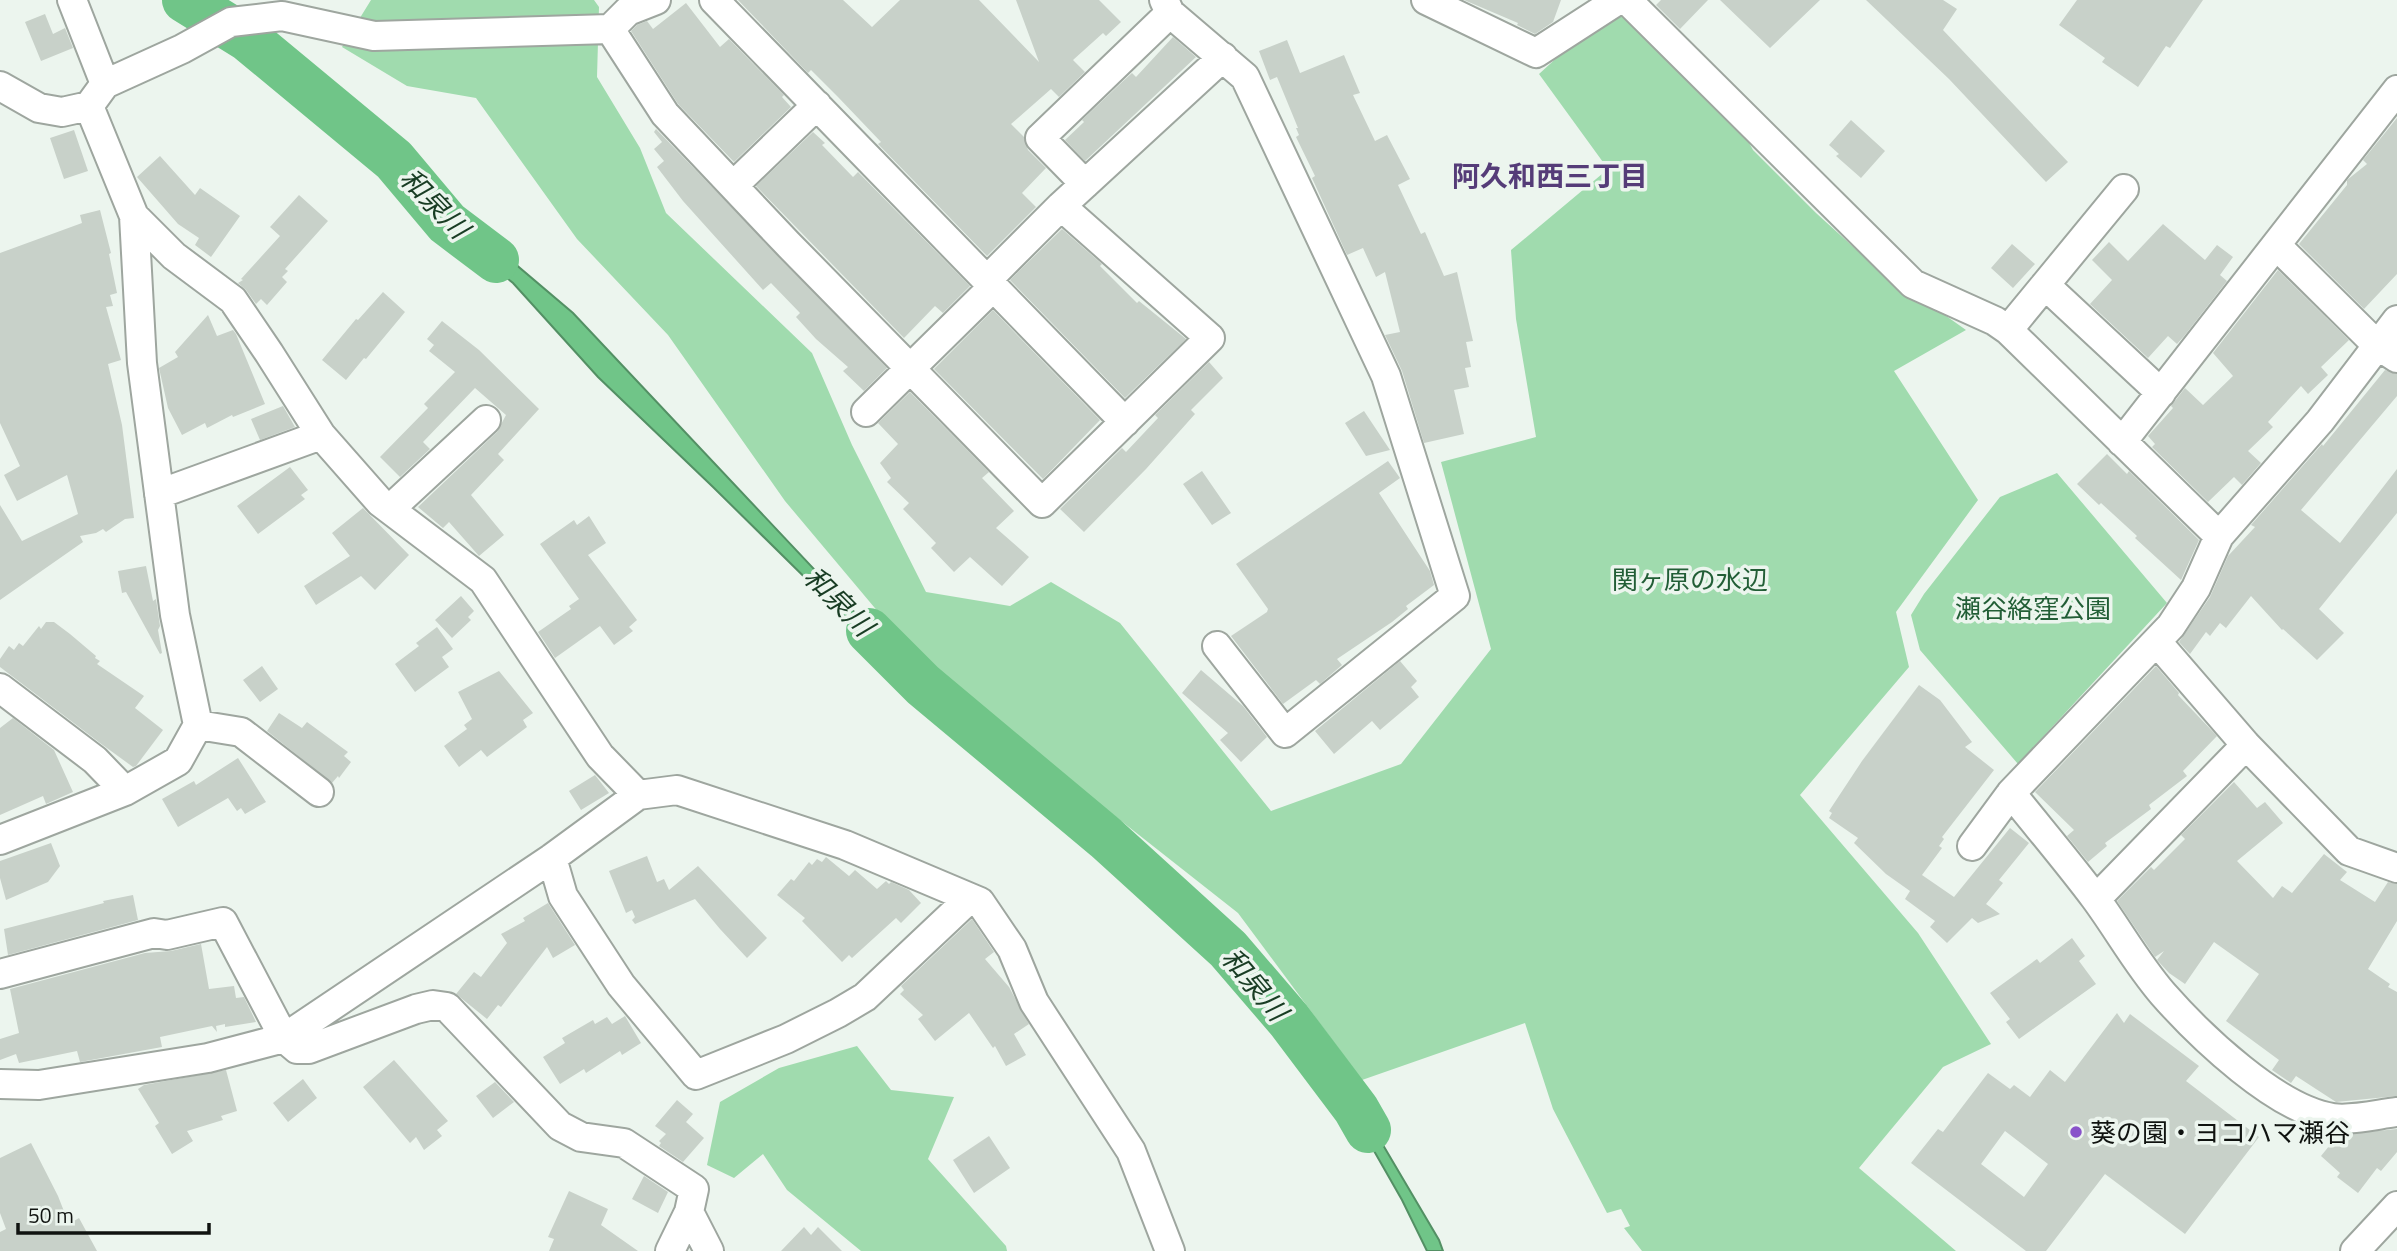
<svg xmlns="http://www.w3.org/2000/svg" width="2397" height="1251" font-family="'Titillium Web','Noto Sans JP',sans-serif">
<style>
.green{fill:#a0dbae}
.water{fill:#70c588;stroke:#539064;stroke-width:2}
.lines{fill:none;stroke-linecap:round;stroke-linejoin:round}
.river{stroke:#70c588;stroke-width:46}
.building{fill:#c8d1c9;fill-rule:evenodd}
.minor-casing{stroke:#9ea69f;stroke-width:32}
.minor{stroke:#fff;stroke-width:28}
.poi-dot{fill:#8953ca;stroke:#ecf5ee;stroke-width:2.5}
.labels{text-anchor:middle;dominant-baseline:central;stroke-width:7;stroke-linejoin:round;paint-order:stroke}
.park-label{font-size:26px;fill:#225e36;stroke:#ecf5ee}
.poi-label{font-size:26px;fill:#101310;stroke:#ecf5ee;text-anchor:start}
.neighbourhood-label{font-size:28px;font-weight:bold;fill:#553c78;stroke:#ecf5ee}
.water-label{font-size:28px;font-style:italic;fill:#193d24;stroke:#ecf5ee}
</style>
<rect width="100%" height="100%" fill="#ecf5ee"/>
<path class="green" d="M 371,0 L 594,0 L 599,7 L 597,77 L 640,148 L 666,213 L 812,353 L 852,445 L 926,592 L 1010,606 L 1051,582 L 1120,623 L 1271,811 L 1401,764 L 1491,649 L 1441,462 L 1536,437 L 1516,319 L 1511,250 L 1608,169 L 1539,74 L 1620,0 L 1722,94 L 1753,150 L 1816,213 L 1870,262 L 1966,330 L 1894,371 L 1978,500 L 1896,612 L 1909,667 L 1800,795 L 1918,933 L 1991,1044 L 1943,1067 L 1859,1168 L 1956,1251 L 1642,1251 L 1624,1228 L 1630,1226 L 1621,1209 L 1607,1213 L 1553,1109 L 1525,1023 L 1362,1080 L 1238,913 L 974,705 L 895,632 L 785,501 L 668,335 L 577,239 L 476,98 L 407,86 L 342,47 Z
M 2057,473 L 2167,603 L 2018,764 L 1920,650 L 1911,615 L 1924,594 L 2000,497 Z
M 857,1046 L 891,1090 L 954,1097 L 928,1159 L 1006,1246 L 1007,1251 L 861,1251 L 787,1190 L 763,1154 L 734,1178 L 707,1165 L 720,1102 L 779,1068 Z"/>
<path class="water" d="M 447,223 L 487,240 L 573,313 L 923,685 L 846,618 L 713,487 L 598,377 L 513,283 L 456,237 Z
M 1333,1079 L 1373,1128 L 1439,1240 L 1443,1251 L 1427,1251 L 1402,1200 Z"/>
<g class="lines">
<path class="river" d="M 185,0 L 248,39 L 394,160 L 447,223 L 496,260
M 869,631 L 923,685 L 1106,838 L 1228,949 L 1289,1020 L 1356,1109 L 1368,1130"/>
</g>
<path class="building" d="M 738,0 L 843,0 L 872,27 L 900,0 L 979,0 L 1039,62 L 1016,0 L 1099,0 L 1121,22 L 1106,36 L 1103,33 L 1073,60 L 1085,72 L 1059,97 L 1051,89 L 1011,124 L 1024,137 L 1028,150 L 1046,168 L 1022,193 L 1036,207 L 987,256 L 878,144 L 881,142 L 838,97 L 811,70 L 808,73 Z
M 1464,0 L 1561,0 L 1553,22 L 1535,34 L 1517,25 L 1518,23 Z
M 1661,0 L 1708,0 L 1680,29 L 1656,5 Z
M 1720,0 L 1820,0 L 1770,48 Z
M 1866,0 L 1943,0 L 1957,9 L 1943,30 L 2068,162 L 2046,182 L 1949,79 Z
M 2077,0 L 2203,0 L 2170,48 L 2166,46 L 2138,87 L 2102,62 L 2105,58 L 2059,25 Z
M 686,3 L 720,47 L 729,39 L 784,95 L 782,97 L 791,107 L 734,162 L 678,104 L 631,31 L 637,25 L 647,21 L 653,29 Z
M 45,14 L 53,34 L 65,28 L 73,48 L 41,61 L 25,22 Z
M 1173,37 L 1196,57 L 1085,161 L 1065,140 L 1084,122 L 1082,120 L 1121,83 L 1132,73 L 1136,77 Z
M 1287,40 L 1300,73 L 1344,55 L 1360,93 L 1353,95 L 1375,141 L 1387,135 L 1410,179 L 1398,185 L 1421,234 L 1425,232 L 1444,276 L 1457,272 L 1473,341 L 1466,342 L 1471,367 L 1465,368 L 1469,387 L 1454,390 L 1464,434 L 1424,443 L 1402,371 L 1385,335 L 1400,332 L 1385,272 L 1376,277 L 1363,248 L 1347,255 L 1312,178 L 1315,176 L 1296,137 L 1299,135 L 1296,128 L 1298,128 L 1277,77 L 1270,80 L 1259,51 Z
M 2397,118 L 2397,274 L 2364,309 L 2299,244 L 2347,185 L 2347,180 L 2367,164 L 2363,160 Z
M 1851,120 L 1885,151 L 1861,178 L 1836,156 L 1839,154 L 1829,145 Z
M 656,129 L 887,368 L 864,391 L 843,371 L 848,367 L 816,339 L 796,317 L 800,313 L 771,283 L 763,290 L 683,201 L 657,167 L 664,161 L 654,149 L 662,142 L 654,132 Z
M 74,130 L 88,171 L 64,179 L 50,138 Z
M 813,132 L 825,143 L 822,145 L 853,177 L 858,172 L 970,286 L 943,313 L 935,306 L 904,338 L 756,186 Z
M 160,156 L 195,195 L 200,188 L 240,216 L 211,257 L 195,245 L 199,238 L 178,224 L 137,177 Z
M 299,195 L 328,221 L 285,269 L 288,271 L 282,277 L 287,282 L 267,305 L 261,299 L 256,304 L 246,290 L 238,283 L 243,280 L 241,279 L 280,236 L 270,227 Z
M 100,210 L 111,253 L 109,254 L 117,293 L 110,295 L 113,306 L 106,307 L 121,360 L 108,364 L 122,425 L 134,518 L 125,519 L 106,532 L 103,529 L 96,533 L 80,536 L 83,542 L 0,600 L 0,505 L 22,541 L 78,514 L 67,475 L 17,501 L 4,475 L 20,466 L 0,423 L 0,253 L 82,223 L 80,215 Z
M 2163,224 L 2205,260 L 2217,245 L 2233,257 L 2220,275 L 2227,281 L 2185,335 L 2177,344 L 2168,336 L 2148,358 L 2090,304 L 2112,280 L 2092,260 L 2109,242 L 2128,261 Z
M 1062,229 L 1102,264 L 1100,266 L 1137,303 L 1139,301 L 1186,339 L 1125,398 L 1010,280 Z
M 2012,244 L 2035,264 L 2013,288 L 1991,268 Z
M 2278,270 L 2349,340 L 2321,367 L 2328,375 L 2308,394 L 2301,386 L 2268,422 L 2273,427 L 2248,451 L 2261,463 L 2242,485 L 2234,477 L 2208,502 L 2152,447 L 2155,444 L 2148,436 L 2173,408 L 2171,406 L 2185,388 L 2203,405 L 2233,376 L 2213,353 Z
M 383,292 L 405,312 L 366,359 L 364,358 L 346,380 L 322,360 L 356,319 L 358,320 Z
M 993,310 L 1100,420 L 1043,479 L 934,369 Z
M 208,315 L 217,336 L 233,330 L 236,334 L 265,404 L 233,417 L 232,415 L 207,428 L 205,423 L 182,435 L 168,408 L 159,368 L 178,357 L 175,352 Z
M 442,321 L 479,350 L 539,409 L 498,454 L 504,460 L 471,495 L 504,535 L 479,556 L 449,522 L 443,528 L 418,507 L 497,432 L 506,415 L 475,388 L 423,442 L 430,449 L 400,477 L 380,457 L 428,408 L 424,404 L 455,372 L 429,351 L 434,345 L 427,339 Z
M 1209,362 L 1223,378 L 1191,410 L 1195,414 L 1146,469 L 1084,532 L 1060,509 L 1122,448 L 1126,452 L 1158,418 L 1155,415 Z
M 2385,370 L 2397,374 L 2397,396 L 2301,510 L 2340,543 L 2397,469 L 2397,513 L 2319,609 L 2344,633 L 2317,660 L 2283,629 L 2282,630 L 2251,596 L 2226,628 L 2220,623 L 2210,636 L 2206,632 L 2190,654 L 2179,642 L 2210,597 L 2228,556 L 2255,527 L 2251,525 L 2322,444 L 2323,446 Z
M 910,392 L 989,472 L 982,478 L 1014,511 L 996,528 L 1029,557 L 1002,586 L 970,557 L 954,572 L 931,548 L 936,543 L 903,509 L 909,503 L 887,482 L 891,478 L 880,463 L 898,444 L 878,423 Z
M 283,406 L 295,427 L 260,440 L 251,419 Z
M 1364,411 L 1390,450 L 1366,456 L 1345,423 Z
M 2107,454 L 2127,474 L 2129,471 L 2199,540 L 2181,580 L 2135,538 L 2137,536 L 2101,503 L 2099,505 L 2077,484 Z
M 1388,461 L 1400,478 L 1379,493 L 1430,571 L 1434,585 L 1406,606 L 1408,609 L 1392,622 L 1337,659 L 1342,665 L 1320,684 L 1316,680 L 1283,704 L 1231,636 L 1267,612 L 1268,609 L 1236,564 Z
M 290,467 L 308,490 L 301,495 L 305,499 L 258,534 L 237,506 Z
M 1202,471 L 1231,513 L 1212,525 L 1183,484 Z
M 363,508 L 409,555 L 375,590 L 361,576 L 316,605 L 304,586 L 350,556 L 332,533 Z
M 589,516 L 606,543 L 588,555 L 637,620 L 629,627 L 633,631 L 614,645 L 600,626 L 555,658 L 538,632 L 571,609 L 569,606 L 579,599 L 540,544 L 574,520 L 577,525 Z
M 146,566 L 153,601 L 156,599 L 160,626 L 158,630 L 162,653 L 160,654 L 126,592 L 122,593 L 118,571 Z
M 461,596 L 474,611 L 468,617 L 471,620 L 452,638 L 435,620 Z
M 46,622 L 54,622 L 70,634 L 96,656 L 95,658 L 100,661 L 97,664 L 144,696 L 135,708 L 163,730 L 136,766 L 133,767 L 100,743 L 0,667 L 0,659 L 9,646 L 14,650 L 19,643 L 23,646 L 39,626 L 41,629 Z
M 437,627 L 453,649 L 442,657 L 449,667 L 415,692 L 395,664 L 419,646 L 416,643 Z
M 1400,661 L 1417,681 L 1411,687 L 1419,697 L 1380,730 L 1372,721 L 1334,754 L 1315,731 Z
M 262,666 L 278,689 L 260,702 L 243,680 Z
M 2156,666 L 2179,693 L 2178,695 L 2217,736 L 2183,771 L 2187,776 L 2149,805 L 2151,809 L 2105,843 L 2107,846 L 2088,862 L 2067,836 L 2074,830 L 2035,792 Z
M 1201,670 L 1243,706 L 1267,737 L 1241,762 L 1220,740 L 1228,733 L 1182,693 Z
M 499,671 L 533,713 L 523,720 L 527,727 L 487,757 L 481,750 L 459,767 L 444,746 L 467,729 L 464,725 L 472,719 L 458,692 Z
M 1919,685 L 1940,700 L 1972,742 L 1965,747 L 1994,770 L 1942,837 L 1944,839 L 1939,846 L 1942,848 L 1922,875 L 1954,897 L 2010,828 L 2029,843 L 1999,880 L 2003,883 L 1986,904 L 2000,914 L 1978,923 L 1972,918 L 1947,943 L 1930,927 L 1935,921 L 1905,899 L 1910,891 L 1886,874 L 1854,843 L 1858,838 L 1829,818 L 1832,813 L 1829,811 L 1862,761 Z
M 279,713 L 302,728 L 307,722 L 348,752 L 344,756 L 351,762 L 339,778 L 338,776 L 332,783 L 267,731 Z
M 13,718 L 54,750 L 73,792 L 46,804 L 43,796 L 0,815 L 0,728 Z
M 238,758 L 266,802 L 245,814 L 241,808 L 237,811 L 228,798 L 178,827 L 162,799 L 194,781 L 196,785 Z
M 595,775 L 609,793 L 581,810 L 569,791 Z
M 2234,782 L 2257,808 L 2265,802 L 2283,823 L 2237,861 L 2273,898 L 2282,886 L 2292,893 L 2324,854 L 2347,872 L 2340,880 L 2375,902 L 2388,882 L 2397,884 L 2397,921 L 2368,969 L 2390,984 L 2388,987 L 2397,992 L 2397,1096 L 2336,1102 L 2296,1076 L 2291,1083 L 2272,1070 L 2279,1060 L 2226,1021 L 2259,974 L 2214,942 L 2185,984 L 2169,973 L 2157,960 L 2164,951 L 2155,957 L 2117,901 L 2151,867 L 2154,870 L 2185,839 L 2181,835 Z
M 51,843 L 60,866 L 48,882 L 6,900 L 0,878 L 0,861 Z
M 647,856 L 657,882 L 664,879 L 669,890 L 698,866 L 767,938 L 747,958 L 720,929 L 695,899 L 635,924 L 632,920 L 635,917 L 632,910 L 626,913 L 609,871 Z
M 826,857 L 849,876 L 855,870 L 877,889 L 886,881 L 889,884 L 891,882 L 909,890 L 921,903 L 901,923 L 896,918 L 852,958 L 849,955 L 842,962 L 802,921 L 805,918 L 777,895 L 791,879 L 794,881 L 809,862 L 812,865 L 817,859 L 822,862 Z
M 133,895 L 138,920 L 8,955 L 4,929 L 104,903 L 103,901 Z
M 548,903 L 575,945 L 553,958 L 547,947 L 501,1007 L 498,1005 L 487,1019 L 456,994 L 474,972 L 481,977 L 507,943 L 501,934 L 525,921 L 523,918 Z
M 972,919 L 994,952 L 985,959 L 1009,987 L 1029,1024 L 1014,1034 L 1026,1055 L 1006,1066 L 995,1046 L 993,1048 L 969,1013 L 935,1041 L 918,1019 L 923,1015 L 900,994 L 904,990 L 901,986 Z
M 2072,938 L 2085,956 L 2079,961 L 2096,984 L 2019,1039 L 2006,1022 L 2010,1019 L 1990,993 L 2037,959 L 2040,963 Z
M 201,944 L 209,989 L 234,986 L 236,998 L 244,997 L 256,1022 L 225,1027 L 225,1024 L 216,1026 L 217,1032 L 212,1026 L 160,1037 L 162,1047 L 80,1062 L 77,1051 L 19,1063 L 16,1054 L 0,1060 L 0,1039 L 19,1033 L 10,989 L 145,953 L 171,951 Z
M 2117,1013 L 2124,1023 L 2130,1014 L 2199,1066 L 2186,1081 L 2259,1137 L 2185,1234 L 2105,1174 L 2046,1251 L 2026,1251 L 1911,1163 L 1938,1129 L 1943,1132 L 1988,1073 L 2010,1089 L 2014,1085 L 2030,1097 L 2050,1070 L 2065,1082 ZM 2005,1131 L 2048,1164 L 2024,1197 L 1981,1164 Z
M 625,1016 L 641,1043 L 622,1055 L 620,1051 L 586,1073 L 584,1069 L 560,1084 L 543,1057 L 565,1043 L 562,1038 L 593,1020 L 595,1024 L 607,1017 L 612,1024 Z
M 394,1060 L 448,1121 L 437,1130 L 442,1136 L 424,1150 L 416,1137 L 410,1143 L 363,1087 Z
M 226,1070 L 237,1111 L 221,1116 L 223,1120 L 187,1131 L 193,1141 L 172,1154 L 155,1126 L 159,1123 L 138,1089 L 144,1085 Z
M 303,1079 L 317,1098 L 288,1122 L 273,1103 Z
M 495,1082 L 514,1102 L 493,1118 L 476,1096 Z
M 677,1100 L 693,1114 L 686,1122 L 704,1138 L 683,1162 L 659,1146 L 661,1143 L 659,1141 L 666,1134 L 655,1126 Z
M 2397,1129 L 2397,1152 L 2381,1171 L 2377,1168 L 2358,1193 L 2337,1177 L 2340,1173 L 2321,1156 L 2338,1135 Z
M 989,1136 L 1010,1168 L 974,1193 L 953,1160 Z
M 31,1143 L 58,1196 L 69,1224 L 79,1218 L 97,1251 L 0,1251 L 0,1232 L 6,1229 L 0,1213 L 0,1158 Z
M 644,1176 L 668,1192 L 658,1213 L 632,1199 Z
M 569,1191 L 608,1209 L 601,1225 L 638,1251 L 549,1251 L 554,1239 L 548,1237 Z
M 804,1227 L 811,1235 L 818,1227 L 842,1251 L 781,1251 Z"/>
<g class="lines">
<g class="minor-casing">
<path id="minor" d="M 72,0 L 105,84 L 182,49 L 231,22 L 282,16 L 374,36 L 610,29 L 628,11 L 656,0
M 714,0 L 1125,422
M 1164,0 L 1170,13 L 1245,77 L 1386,376 L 1455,596 L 1285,733 L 1217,646
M 1426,0 L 1536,53 L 1618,0
M 1627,0 L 1913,284 L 1995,321 L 2008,330 L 2219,536
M 610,29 L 665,114 L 788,244 L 1042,503 L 1210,338 L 1061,206
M 105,84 L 89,106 L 134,216 L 142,363 L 175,615 L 198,725
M 0,86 L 39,108 L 62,112 L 89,106
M 1085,184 L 1040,138 L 1170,13
M 734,185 L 817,105
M 134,216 L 174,256 L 233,300 L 269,353 L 321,435 L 380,502 L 483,580 L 600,756 L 638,795
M 2276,245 L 2377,345 L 2397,358
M 987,280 L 1061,206 L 1223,57
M 2045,285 L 2161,393
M 2008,330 L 2124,189
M 866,412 L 993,287
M 2122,442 L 2397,90
M 159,494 L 321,435
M 390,509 L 486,420
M 2157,642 L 2246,745 L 2349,851 L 2397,868
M 0,688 L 95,760 L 125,791
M 2011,793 C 2039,828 2068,862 2095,898 C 2118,929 2137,964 2163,994 C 2200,1036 2277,1110 2333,1118 C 2351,1121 2379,1114 2397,1112
M 0,840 L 125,791 L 178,761 L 198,725 L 241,732 L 319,792
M 1972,846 L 2011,793 L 2171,626 L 2196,588 L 2219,536 L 2320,421 L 2397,320
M 552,858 L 563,896 L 621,985 L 696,1075 L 786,1039 L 838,1013 L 865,997 L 970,898
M 2096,899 L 2246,745
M 0,974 L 154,933 L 167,935 L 223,922 L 284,1038 L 297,1049 L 309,1049 L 416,1009 L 433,1005 L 447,1007 L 560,1126 L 581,1137 L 624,1143 L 694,1189 L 689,1212
M 0,1084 L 39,1085 L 208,1058 L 284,1038 L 552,858 L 638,795 L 677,790 L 845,845 L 980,902 L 1012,949 L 1034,1002 L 1131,1151 L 1170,1251
M 670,1251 L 689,1212 L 709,1251
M 2355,1251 L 2397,1206"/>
</g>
<use href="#minor" class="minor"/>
</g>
<circle class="poi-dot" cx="2076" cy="1132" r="7"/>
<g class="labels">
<g class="park-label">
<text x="1690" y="579">関ヶ原の水辺</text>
<text x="2033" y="608">瀬谷絡窪公園</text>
</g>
<g class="poi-label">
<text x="2090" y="1132">葵の園・ヨコハマ瀬谷</text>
</g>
<g class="neighbourhood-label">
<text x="1550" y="175">阿久和西三丁目</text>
</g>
<g class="water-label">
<text transform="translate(435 203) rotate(46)">和泉川</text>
<text transform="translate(839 601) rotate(45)">和泉川</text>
<text transform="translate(1255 984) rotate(50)">和泉川</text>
</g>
</g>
<path d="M18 1223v10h191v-10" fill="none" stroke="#101310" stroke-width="3.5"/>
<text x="28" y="1223" font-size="21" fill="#101310" stroke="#ecf5ee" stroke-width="5" paint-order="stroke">50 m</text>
</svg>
